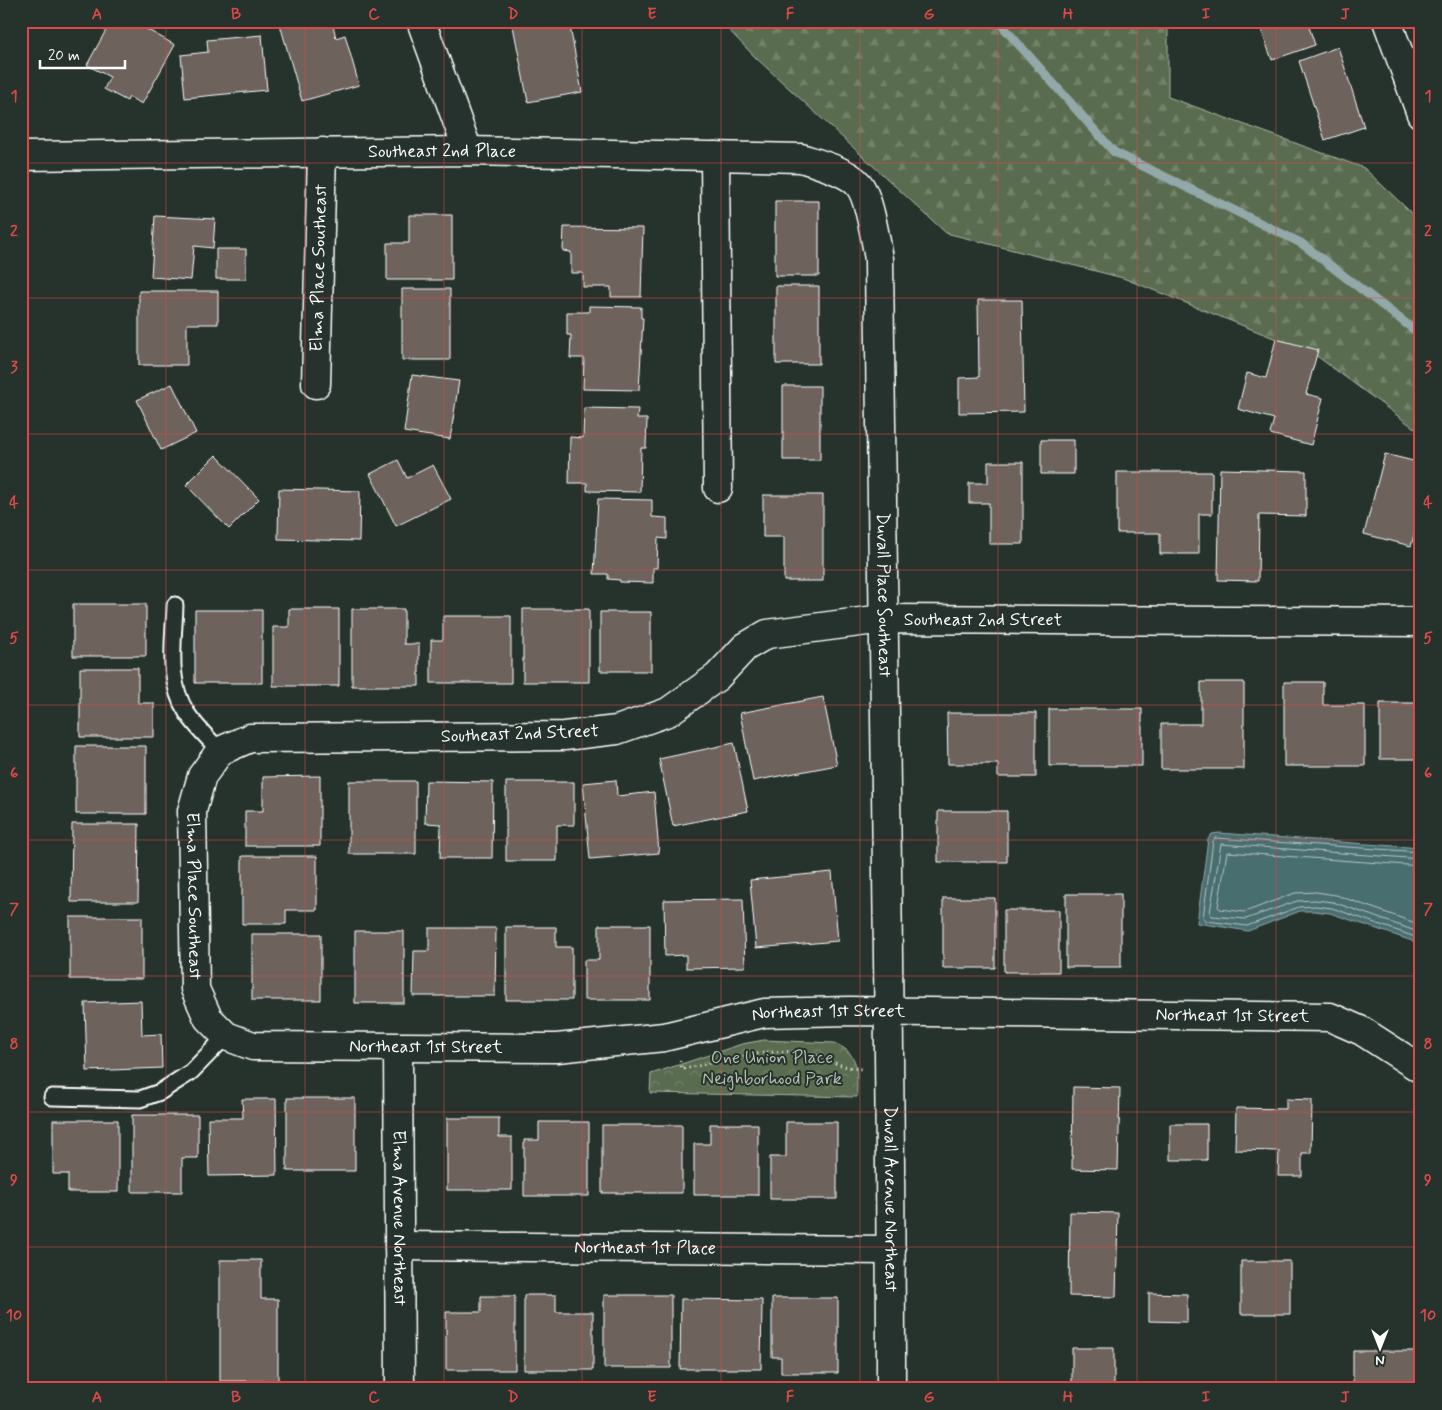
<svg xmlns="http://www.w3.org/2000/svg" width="1442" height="1410" font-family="Mynerve,sans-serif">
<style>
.forest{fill:url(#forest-firs);stroke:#acb6a7}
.park{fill:url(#park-crowns);stroke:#acb6a7}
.water{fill:#4a6e70;stroke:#92a8a9}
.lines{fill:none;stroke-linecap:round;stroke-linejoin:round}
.shore{stroke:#b7c5c6;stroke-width:1}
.stream{stroke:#92a8a9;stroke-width:9}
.building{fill:#6e625b;stroke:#fff}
.service-casing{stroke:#fff;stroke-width:19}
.minor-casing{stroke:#fff;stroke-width:31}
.tertiary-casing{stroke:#fff;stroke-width:31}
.path{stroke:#fff;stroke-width:3;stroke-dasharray:1 4;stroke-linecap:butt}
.service{stroke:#26332d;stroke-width:15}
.minor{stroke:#26332d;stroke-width:28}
.tertiary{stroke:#26332d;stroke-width:28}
.grid{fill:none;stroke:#dc4848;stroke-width:1;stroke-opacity:0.55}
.labels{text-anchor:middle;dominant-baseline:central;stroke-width:4;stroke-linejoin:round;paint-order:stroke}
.street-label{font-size:18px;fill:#fff;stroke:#26332d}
.park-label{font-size:18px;fill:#b5bdb0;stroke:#26332d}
.neatline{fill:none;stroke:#dc4848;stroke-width:2}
.grid-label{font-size:16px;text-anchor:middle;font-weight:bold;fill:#dc4848}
</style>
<defs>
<pattern id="forest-firs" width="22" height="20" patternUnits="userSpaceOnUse" patternTransform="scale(1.25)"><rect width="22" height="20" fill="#5a6c4f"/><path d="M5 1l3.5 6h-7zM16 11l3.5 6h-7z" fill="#738269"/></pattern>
<pattern id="park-crowns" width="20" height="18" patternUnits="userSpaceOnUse" patternTransform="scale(1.25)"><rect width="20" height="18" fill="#5a6c4f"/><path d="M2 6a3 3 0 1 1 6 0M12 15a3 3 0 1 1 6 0" fill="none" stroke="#738269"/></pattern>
</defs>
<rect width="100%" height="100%" fill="#26332d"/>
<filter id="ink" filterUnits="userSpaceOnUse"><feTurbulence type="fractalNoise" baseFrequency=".02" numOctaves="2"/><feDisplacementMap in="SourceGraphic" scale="10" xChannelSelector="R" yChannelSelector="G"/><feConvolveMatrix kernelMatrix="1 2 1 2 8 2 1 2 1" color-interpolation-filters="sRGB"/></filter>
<g filter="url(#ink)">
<path class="forest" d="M 720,21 L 1168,21 L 1168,97 L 1364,168 L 1421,222 L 1421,433 L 1314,354 L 1123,278 L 946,233 L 755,57 Z"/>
<path class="park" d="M 764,1040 L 834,1043 C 862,1055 856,1071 857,1097 L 650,1093 L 651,1074 L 742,1044 Z"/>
<path class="water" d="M 1219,833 L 1421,848 L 1421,944 L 1330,913 L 1314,911 L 1300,911 L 1248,931 L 1197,923 L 1208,839 L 1212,834 Z"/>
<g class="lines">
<path class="shore" d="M 1421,852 L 1215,838 L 1213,841 L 1203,918 L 1207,921 L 1247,926 L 1299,907 L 1315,906 L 1332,908 L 1421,939
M 1421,859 L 1221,844 L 1210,913 L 1212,916 L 1246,919 L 1297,901 L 1315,900 L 1333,902 L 1421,933
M 1421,866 L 1227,852 L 1218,907 L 1220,909 L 1245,912 L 1295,893 L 1316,892 L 1336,895 L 1421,925"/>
<path class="stream" d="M 998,21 L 1114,152 L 1301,243 L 1421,335"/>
</g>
<path class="building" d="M 111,21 L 132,21 L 175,45 L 142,104 L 129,97 L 127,101 L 104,89 L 110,77 L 87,65 Z
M 279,21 L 332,21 L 336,38 L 345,35 L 359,85 L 302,101 Z
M 512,21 L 569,21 L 582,92 L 528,102 Z
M 1283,21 L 1307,21 L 1315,45 L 1272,60 L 1261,29 Z
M 262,35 L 267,90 L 185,98 L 181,55 L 208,52 L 207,40 Z
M 1338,47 L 1364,127 L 1325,140 L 1299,61 Z
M 775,201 L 819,201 L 819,276 L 775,276 Z
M 409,215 L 452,215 L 452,280 L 387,280 L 387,243 L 409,243 Z
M 155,216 L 215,219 L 213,248 L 194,246 L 191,280 L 151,277 Z
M 564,227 L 643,228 L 641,297 L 611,297 L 611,287 L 583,287 L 583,273 L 571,273 L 571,252 L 563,251 Z
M 216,249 L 246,249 L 246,279 L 216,279 Z
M 776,286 L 819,286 L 819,364 L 776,364 Z
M 402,289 L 450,289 L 450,360 L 402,360 Z
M 139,291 L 218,291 L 218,324 L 187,324 L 187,365 L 139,365 Z
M 978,300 L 1022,300 L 1024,412 L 959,413 L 959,378 L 979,377 Z
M 589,306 L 641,307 L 641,318 L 643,318 L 639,390 L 583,389 L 584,358 L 570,358 L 571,335 L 567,335 L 567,312 L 589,312 Z
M 1276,339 L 1318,350 L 1306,394 L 1323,398 L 1311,445 L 1270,434 L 1274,419 L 1238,409 L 1247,373 L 1266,378 Z
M 412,375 L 459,381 L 450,439 L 404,432 Z
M 172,384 L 196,433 L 161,450 L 137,400 Z
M 783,386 L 820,386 L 820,460 L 783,460 Z
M 584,408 L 638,409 L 637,419 L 647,419 L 646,448 L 641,448 L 640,492 L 587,491 L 587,483 L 569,483 L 570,437 L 583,438 Z
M 1041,440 L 1074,440 L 1074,474 L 1041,474 Z
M 1385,454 L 1421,463 L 1421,534 L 1415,532 L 1411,546 L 1364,534 Z
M 216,455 L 259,499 L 229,529 L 186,485 Z
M 398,460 L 407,478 L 433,465 L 451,499 L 396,526 L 370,474 Z
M 988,462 L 1023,462 L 1023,544 L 989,544 L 989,503 L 969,503 L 969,483 L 988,483 Z
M 1220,469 L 1306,471 L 1306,516 L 1259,515 L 1258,581 L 1218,580 Z
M 1117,472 L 1212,472 L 1212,514 L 1199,514 L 1199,554 L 1160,554 L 1160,533 L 1117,533 Z
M 279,489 L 360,491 L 359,541 L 278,539 Z
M 763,495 L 823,495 L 823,581 L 784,581 L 784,537 L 763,537 Z
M 598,499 L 652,500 L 652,517 L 667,518 L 667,539 L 658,538 L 657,568 L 653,568 L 653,583 L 620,582 L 620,580 L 608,579 L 608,574 L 594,574 Z
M 73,604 L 146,604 L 146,656 L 73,656 Z
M 289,609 L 339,609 L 339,686 L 273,686 L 273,627 L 289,627 Z
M 352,609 L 404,609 L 404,644 L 419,644 L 419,686 L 352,686 Z
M 523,609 L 589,609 L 589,682 L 523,682 Z
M 195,610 L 262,610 L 262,683 L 195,683 Z
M 600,612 L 651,612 L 651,671 L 600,671 Z
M 443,616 L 511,616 L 511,683 L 431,683 L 431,640 L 443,640 Z
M 80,668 L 138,668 L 138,703 L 154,703 L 154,737 L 80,737 Z
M 1201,682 L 1244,682 L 1244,769 L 1161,769 L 1161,724 L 1201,724 Z
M 1284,682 L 1323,682 L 1323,705 L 1365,705 L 1365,766 L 1284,766 Z
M 823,697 L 837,765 L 753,781 L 740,713 Z
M 1380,703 L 1421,703 L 1421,759 L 1380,759 Z
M 1049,709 L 1142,709 L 1142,766 L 1049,766 Z
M 947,713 L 1036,713 L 1036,777 L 998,777 L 998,764 L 948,764 Z
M 734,743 L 748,811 L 673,826 L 659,759 Z
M 76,746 L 146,746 L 146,814 L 76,814 Z
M 320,776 L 320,846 L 245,846 L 245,811 L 263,811 L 263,777 Z
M 616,780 L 617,796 L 654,792 L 659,853 L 590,859 L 583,783 Z
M 349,781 L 416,781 L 416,854 L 349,854 Z
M 426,781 L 493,782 L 492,858 L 440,858 L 441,824 L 425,823 Z
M 506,782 L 574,782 L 574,825 L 557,825 L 557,861 L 506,861 Z
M 938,811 L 1007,811 L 1007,862 L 938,862 Z
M 72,824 L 139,824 L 138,902 L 71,902 Z
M 242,856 L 317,856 L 317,910 L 286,910 L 286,924 L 242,924 Z
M 832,872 L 838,941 L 756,948 L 750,880 Z
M 1066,894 L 1121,894 L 1121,967 L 1066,967 Z
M 943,898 L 995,898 L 995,968 L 943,968 Z
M 743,899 L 745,967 L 686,968 L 686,955 L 665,956 L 664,900 Z
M 1004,910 L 1059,910 L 1059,972 L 1004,972 Z
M 70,917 L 142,917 L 142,979 L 70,979 Z
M 599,925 L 650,925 L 650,1000 L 584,1000 L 584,960 L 599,960 Z
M 506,927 L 556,927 L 556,947 L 572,947 L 572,1000 L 506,1000 Z
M 429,928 L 496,928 L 495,996 L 413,996 L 414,951 L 429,951 Z
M 355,931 L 404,931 L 404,1003 L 355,1003 Z
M 252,934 L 321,934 L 321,1000 L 252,1000 Z
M 141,1001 L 142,1035 L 161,1034 L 162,1068 L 87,1071 L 85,1003 Z
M 1073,1087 L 1120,1088 L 1118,1170 L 1072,1169 Z
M 287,1098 L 355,1098 L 355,1171 L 287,1171 Z
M 242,1099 L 276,1099 L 277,1175 L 209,1176 L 208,1118 L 243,1118 Z
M 1286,1099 L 1312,1100 L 1311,1153 L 1302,1153 L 1302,1176 L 1278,1176 L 1279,1151 L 1235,1150 L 1236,1108 L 1286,1109 Z
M 132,1115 L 198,1115 L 198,1158 L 182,1158 L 182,1192 L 132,1192 Z
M 447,1118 L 499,1118 L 499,1137 L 512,1137 L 512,1190 L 447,1190 Z
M 53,1120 L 118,1120 L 118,1192 L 68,1192 L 68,1174 L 53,1174 Z
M 539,1122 L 589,1122 L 589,1196 L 524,1196 L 524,1140 L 539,1140 Z
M 786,1122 L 837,1122 L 837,1199 L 770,1199 L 770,1157 L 786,1157 Z
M 710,1124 L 758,1124 L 758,1195 L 694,1195 L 694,1144 L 710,1144 Z
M 1170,1124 L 1207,1124 L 1207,1160 L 1170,1160 Z
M 602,1125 L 682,1125 L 682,1193 L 602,1193 Z
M 1070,1212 L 1118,1213 L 1116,1297 L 1069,1296 Z
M 220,1260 L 261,1260 L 261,1299 L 278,1299 L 278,1381 L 220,1381 Z
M 1241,1261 L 1290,1261 L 1290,1314 L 1241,1314 Z
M 1149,1293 L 1187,1294 L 1187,1322 L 1149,1321 Z
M 524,1295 L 556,1295 L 556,1312 L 593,1312 L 593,1370 L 524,1370 Z
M 604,1295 L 671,1295 L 671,1368 L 604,1368 Z
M 481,1296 L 515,1296 L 515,1370 L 446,1370 L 446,1312 L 481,1312 Z
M 772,1298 L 838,1298 L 838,1373 L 781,1373 L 781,1357 L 772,1357 Z
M 681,1299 L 762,1300 L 761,1369 L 680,1369 Z
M 1072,1348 L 1114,1348 L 1114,1389 L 1072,1389 Z
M 1353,1351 L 1421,1351 L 1421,1389 L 1353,1389 Z"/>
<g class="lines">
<g class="service-casing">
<path id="service" d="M 175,605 C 174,641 166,681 187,713 C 196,727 209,739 220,751
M 52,1097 L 140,1099 L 160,1092 L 191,1072 L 226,1036"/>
</g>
<g class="minor-casing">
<g id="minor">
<path d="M 421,21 L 468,151"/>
<path d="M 1387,21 L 1421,114"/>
<path d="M 715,156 L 718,488"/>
<path id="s1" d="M 316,384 L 322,152"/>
<path id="s2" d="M 1421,622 L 883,619 L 767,634 L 745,647 L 717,677 L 668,712 L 617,730 L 564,736 L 250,738 L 220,751 L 202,776 L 192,811 L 195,989 L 208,1018 L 226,1036 L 253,1046 L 557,1048 L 664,1037 L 764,1013 L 849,1011 L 1330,1017 L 1362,1031 L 1421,1069"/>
<path id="s3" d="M 398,1048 L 400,1389"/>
<path id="s4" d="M 399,1246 L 891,1250"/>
</g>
</g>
<g class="tertiary-casing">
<g id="tertiary">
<path id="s5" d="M 21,156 L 468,151 L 801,158 C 816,163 847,171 858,184 C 869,195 876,242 879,259 C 883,635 891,1012 891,1389"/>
</g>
</g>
<path class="path" d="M 680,1061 L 682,1069 C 721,1062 759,1049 800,1052 C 822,1054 837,1068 862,1069"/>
<use href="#service" class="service"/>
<use href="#minor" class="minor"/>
<use href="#tertiary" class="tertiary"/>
</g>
</g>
<path class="grid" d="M 166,21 L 166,1389M 305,21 L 305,1389M 444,21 L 444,1389M 582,21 L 582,1389M 721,21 L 721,1389M 860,21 L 860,1389M 998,21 L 998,1389M 1137,21 L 1137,1389M 1276,21 L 1276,1389M 21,163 L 1421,163M 21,298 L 1421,298M 21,434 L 1421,434M 21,570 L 1421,570M 21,705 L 1421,705M 21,840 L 1421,840M 21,976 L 1421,976M 21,1112 L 1421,1112M 21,1247 L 1421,1247"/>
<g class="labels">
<g class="street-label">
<text stroke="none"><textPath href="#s5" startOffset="421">Southeast 2nd Place</textPath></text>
<text stroke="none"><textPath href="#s1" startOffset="116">Elma Place Southeast</textPath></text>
<text stroke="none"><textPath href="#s5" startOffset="1258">Duvall Place Southeast</textPath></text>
<text x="983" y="620">Southeast 2nd Street</text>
<text transform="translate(520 734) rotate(-2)">Southeast 2nd Street</text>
<text stroke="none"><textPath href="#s2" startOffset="1388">Elma Place Southeast</textPath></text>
<text stroke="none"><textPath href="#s2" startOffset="2146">Northeast 1st Street</textPath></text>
<text stroke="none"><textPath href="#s2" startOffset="2550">Northeast 1st Street</textPath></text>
<text stroke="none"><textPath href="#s2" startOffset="1740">Northeast 1st Street</textPath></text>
<text stroke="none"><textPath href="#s5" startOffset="1862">Duvall Avenue Northeast</textPath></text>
<text stroke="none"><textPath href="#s3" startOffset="170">Elma Avenue Northeast</textPath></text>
<text stroke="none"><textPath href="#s4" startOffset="246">Northeast 1st Place</textPath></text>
</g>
<g class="park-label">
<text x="772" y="1058">One Union Place<tspan x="772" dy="21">Neighborhood Park</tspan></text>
</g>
</g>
<rect width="1442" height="1410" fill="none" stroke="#26332d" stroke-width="55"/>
<g transform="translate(1380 1348) rotate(180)" stroke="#26332d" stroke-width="4" paint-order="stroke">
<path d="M0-4L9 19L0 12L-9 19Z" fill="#ffffff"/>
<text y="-8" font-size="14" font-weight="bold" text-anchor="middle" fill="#ffffff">N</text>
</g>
<path d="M40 60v8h85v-8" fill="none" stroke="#ffffff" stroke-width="2.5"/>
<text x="48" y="60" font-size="15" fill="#ffffff" stroke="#26332d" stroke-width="4" paint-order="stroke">20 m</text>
<rect x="28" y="28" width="1386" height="1354" class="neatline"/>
<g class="grid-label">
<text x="97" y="19">A</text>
<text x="236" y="19">B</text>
<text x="374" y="19">C</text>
<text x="513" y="19">D</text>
<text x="652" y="19">E</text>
<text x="790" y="19">F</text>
<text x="929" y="19">G</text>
<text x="1068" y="19">H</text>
<text x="1206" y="19">I</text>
<text x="1345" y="19">J</text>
<text x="14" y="101">1</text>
<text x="1428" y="101">1</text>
<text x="14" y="236">2</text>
<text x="1428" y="236">2</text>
<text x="14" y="372">3</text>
<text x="1428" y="372">3</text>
<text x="14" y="507">4</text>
<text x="1428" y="507">4</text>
<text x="14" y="643">5</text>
<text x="1428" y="643">5</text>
<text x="14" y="778">6</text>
<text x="1428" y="778">6</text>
<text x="14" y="914">7</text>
<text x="1428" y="914">7</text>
<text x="14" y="1049">8</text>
<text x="1428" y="1049">8</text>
<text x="14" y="1185">9</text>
<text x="1428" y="1185">9</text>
<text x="14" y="1320">10</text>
<text x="1428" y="1320">10</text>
<text x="97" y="1402">A</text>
<text x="236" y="1402">B</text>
<text x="374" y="1402">C</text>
<text x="513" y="1402">D</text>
<text x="652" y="1402">E</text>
<text x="790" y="1402">F</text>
<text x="929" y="1402">G</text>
<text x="1068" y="1402">H</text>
<text x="1206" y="1402">I</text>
<text x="1345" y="1402">J</text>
</g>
</svg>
